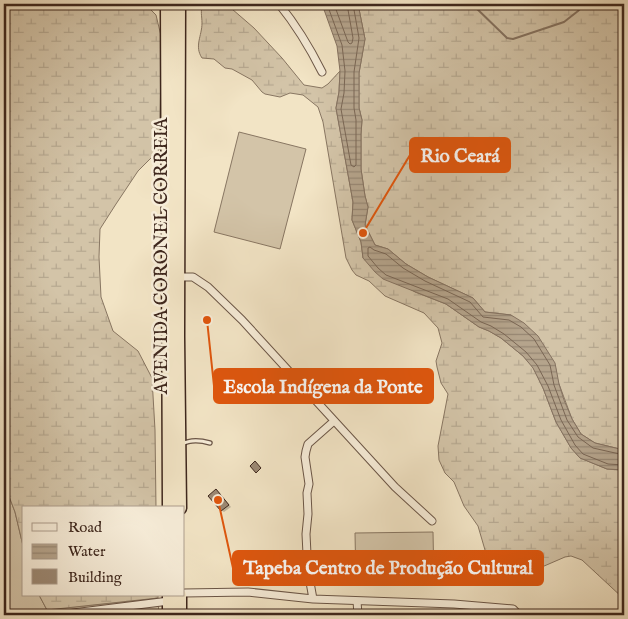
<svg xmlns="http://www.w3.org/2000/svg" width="628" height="619" font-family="'IM FELL English',serif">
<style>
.grass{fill:#d3c4a8;stroke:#887662}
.wetland{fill:url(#wetland-marsh);stroke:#887662}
.water{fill:url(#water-rules);stroke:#857260}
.shadow{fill:#0003}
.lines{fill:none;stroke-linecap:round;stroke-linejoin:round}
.shore{stroke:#7a6654;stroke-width:1}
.stream{stroke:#857260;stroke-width:2}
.building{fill:#9c8974;stroke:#3e271d}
.lane-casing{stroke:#6b5647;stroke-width:5.5}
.street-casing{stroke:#6b5647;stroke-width:9}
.highway-casing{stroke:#3e271d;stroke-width:15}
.lane{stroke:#f7edd9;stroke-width:3}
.street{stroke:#f7edd9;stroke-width:7}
.highway{stroke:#f2e4c5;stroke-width:12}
.labels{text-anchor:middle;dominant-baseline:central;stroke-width:5;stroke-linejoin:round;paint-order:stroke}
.street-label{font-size:18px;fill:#3e271d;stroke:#f7edd9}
.leader{fill:none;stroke:#e0560d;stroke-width:2}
.callout-dot{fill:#e0560d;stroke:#f7edd9;stroke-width:2}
.callout{fill:#e0560d;stroke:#e0560d;stroke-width:2}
.callout-label{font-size:19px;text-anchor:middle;font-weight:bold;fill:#fff}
</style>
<defs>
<pattern id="wetland-marsh" width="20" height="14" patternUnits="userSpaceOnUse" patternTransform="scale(1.25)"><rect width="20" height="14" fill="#d3c4a8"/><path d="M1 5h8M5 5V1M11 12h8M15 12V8" fill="none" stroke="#b6a890"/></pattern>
<pattern id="water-rules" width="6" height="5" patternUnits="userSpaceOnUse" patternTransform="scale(1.25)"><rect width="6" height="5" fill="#b5a48c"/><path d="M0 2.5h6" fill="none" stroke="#958672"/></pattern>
</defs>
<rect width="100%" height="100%" fill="#f2e4c5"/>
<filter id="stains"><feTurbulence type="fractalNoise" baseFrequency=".004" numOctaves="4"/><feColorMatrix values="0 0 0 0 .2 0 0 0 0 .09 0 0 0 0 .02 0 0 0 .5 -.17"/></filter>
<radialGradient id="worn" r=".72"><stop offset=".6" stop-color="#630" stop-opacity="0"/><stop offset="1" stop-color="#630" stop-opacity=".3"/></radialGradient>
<path class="grass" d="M 239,132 L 306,149 L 280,249 L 214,232 Z
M 4,483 L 15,512 L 24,550 L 24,595 L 39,595 L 47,610 L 158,598 L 159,615 L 4,615 Z
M 433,532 L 434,584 L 356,585 L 355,533 Z"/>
<path class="wetland" d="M 4,4 L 145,4 L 156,15 L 162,40 L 159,150 L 138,171 L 116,204 L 100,229 L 99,257 L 101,297 L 113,331 L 138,351 L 152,378 L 155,430 L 156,508 L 24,508 L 24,550 L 15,512 L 4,483 Z
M 203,4 L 222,4 L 232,9 L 254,28 L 282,58 L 304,85 L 322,88 L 328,84 L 340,71 L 339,92 L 336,108 L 353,202 L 352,220 L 361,242 L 363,258 L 415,292 L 446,304 L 479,327 L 489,331 L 501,338 L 523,356 L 533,367 L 543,388 L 556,422 L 571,448 L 580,458 L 585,460 L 607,469 L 624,470 L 624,599 L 582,560 L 571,556 L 565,557 L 521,576 L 511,573 L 500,565 L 485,550 L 478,526 L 464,506 L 454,482 L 445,473 L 439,460 L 438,446 L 448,394 L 441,383 L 437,367 L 436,361 L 442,343 L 438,328 L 424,313 L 385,296 L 369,281 L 356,275 L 352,270 L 346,258 L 323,122 L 318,107 L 303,95 L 290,93 L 280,97 L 265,94 L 262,92 L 252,80 L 232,69 L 225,68 L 214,59 L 202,58 C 194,46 202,36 202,23 C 202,16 200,11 203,4 Z
M 358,4 L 624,4 L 624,450 L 595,443 L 581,434 L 572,419 L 559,384 L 511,315 L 485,312 L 473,298 L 428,277 L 406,264 L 388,249 L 375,245 L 365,225 L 368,207 L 365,196 L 361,169 L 361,134 L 362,120 L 359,108 L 359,73 L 365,39 Z
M 39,595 L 158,595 L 158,598 L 47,610 Z"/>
<path class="water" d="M 322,4 L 358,4 L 365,39 L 359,73 L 359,108 L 362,120 L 361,134 L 361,169 L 365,196 L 368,207 L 365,225 L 375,245 L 388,249 L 406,264 L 428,277 L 473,298 L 485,312 L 511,315 L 524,323 L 538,336 L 555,363 L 559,384 L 564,400 L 572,419 L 581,434 L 595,443 L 624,450 L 624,470 L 607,469 L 585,460 L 580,458 L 571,448 L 556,422 L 543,388 L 533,368 L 523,356 L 501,338 L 489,331 L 479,327 L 446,304 L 383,279 L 375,272 L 363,258 L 361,242 L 352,220 L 353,202 L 336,108 L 339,92 L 340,71 L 337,46 Z"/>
<path class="shadow" d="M 216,490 L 219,492 L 231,507 L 224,512 L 221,510 Z"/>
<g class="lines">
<path class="shore" d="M 327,4 L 342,45 L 345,71 L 344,93 L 341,109 L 351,165 L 354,167 L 356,165 L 356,120 L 354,108 L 354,72 L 359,38 L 353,4
M 334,4 L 348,42 L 350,44 L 352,43 L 353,38 L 347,4
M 624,455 L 593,448 L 578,437 L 567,420 L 554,385 L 550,365 L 534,339 L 521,327 L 509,320 L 483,317 L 470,302 L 425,281 L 403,268 L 386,254 L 374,250 L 370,247 L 368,248 L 368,256 L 378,268 L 386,275 L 448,299 L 481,322 L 491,326 L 504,334 L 526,352 L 537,365 L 548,386 L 561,420 L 575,445 L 583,454 L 608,464 L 624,465"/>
<path class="stream" d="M 472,4 L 507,38 L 513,39 L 564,22 L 578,11 L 584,4"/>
</g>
<path class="building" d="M 255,461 L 261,468 L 256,473 L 250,466 Z
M 216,489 L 229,505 L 221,511 L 208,496 Z"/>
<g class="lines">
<g class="lane-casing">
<path id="lane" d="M 182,444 C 191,439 200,440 210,443"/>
</g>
<g class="street-casing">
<path id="street" d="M 279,4 C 296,25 310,48 322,72
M 179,277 L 193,277 L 208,287 L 242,320 L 395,487 L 432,521
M 184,593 L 248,592 L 313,599 L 454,604 L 513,609 L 516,612 L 517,615
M 313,599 L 308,571 L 307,554 L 306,534 L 308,514 L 307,493 L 309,484 L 305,457 L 306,451 L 308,444 L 334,421
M 357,601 L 358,615
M 57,615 L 169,601"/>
</g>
<g class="highway-casing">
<path id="highway" d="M 167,4 L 169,508
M 179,4 L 178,336 L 180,508
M 169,615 L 169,595
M 180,615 L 180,595"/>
</g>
<use href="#lane" class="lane"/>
<use href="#street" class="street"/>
<use href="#highway" class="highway"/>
</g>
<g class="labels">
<g class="street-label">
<text transform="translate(162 256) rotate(-90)">AVENIDA CORONEL CORREIA</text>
</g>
</g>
<path class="leader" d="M363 233L410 155M207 320L214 386M218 500L233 568"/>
<g class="callout-dot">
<circle cx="363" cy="233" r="5"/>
<circle cx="207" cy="320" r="5"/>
<circle cx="218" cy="500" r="5"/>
</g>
<g class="callout">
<rect x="410" y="138" width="100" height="34" rx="5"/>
<rect x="214" y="369" width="219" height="34" rx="5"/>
<rect x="233" y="551" width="310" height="34" rx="5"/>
</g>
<g class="callout-label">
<text x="460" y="162">Rio Ceará</text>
<text x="323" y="393">Escola Indígena da Ponte</text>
<text x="388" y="574">Tapeba Centro de Produção Cultural</text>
</g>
<rect width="628" height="619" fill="none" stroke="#f2e4c5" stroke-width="20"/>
<rect x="5" y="5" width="618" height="609" fill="none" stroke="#3e271d" stroke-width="2.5"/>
<rect x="10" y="10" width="608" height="599" fill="none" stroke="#3e271d"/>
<rect x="22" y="506" width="162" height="90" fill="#f7edd9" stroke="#ad9e8e"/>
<rect x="32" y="523" width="25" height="8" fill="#f7edd9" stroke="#ad9e8e"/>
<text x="68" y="532" font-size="15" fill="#3e271d">Road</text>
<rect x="32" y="544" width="25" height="15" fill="url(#water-rules)" stroke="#ad9e8e"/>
<text x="68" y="556" font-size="15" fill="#3e271d">Water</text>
<rect x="32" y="569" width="25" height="15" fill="#9c8974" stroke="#ad9e8e"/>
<text x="68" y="582" font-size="15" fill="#3e271d">Building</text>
<rect width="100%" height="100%" filter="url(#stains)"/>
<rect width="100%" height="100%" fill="url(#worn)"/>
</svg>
